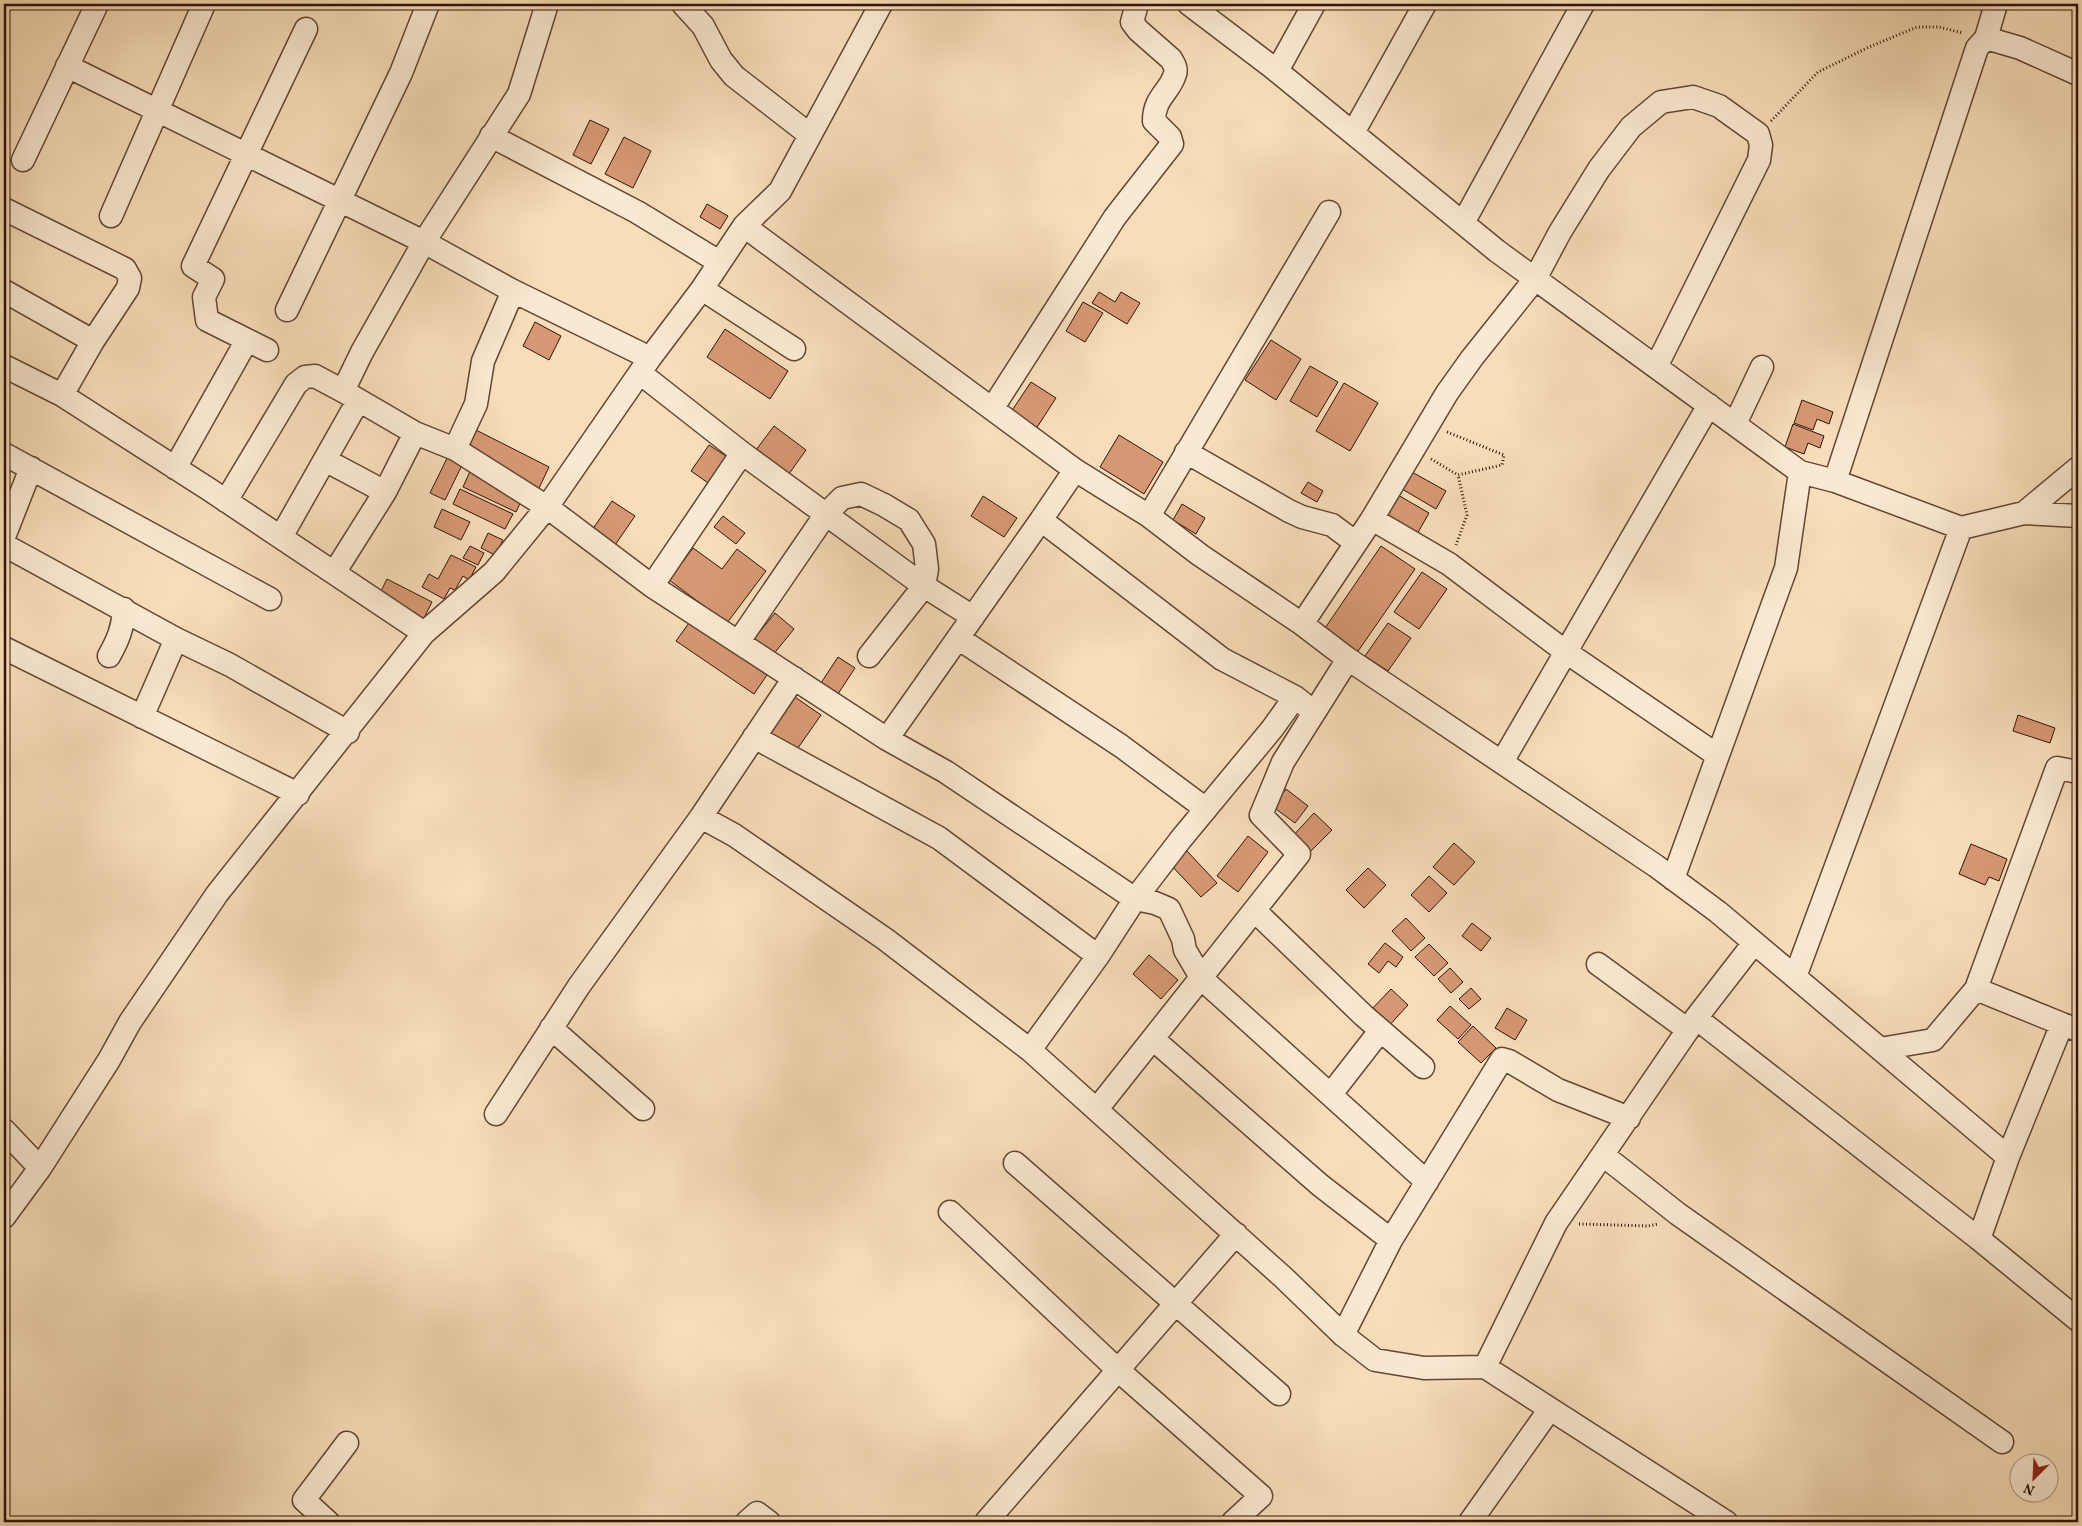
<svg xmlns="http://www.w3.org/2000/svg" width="2082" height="1526" font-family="Vollkorn,serif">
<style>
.building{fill:#d69874;stroke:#311307}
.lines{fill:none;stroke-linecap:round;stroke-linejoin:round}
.street-casing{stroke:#624634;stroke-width:25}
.path{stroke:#311307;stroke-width:3;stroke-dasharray:1 2.5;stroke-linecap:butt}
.street{stroke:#fae9d2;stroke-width:22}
</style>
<rect width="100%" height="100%" fill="#f7ddb9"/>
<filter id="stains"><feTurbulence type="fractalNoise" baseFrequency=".004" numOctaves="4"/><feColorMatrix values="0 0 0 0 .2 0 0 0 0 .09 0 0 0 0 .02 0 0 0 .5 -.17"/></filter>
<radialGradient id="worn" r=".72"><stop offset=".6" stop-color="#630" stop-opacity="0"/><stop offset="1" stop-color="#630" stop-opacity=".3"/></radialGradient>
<path class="building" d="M 590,120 L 609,129 L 591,164 L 573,155 Z
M 624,137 L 651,151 L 633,188 L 605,174 Z
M 707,204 L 728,216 L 720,229 L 700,217 Z
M 1099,292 L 1115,302 L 1121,292 L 1140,303 L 1127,324 L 1092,303 Z
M 1083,302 L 1103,313 L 1085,342 L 1066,331 Z
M 535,322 L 561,336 L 549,360 L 523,346 Z
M 725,329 L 788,371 L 770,399 L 707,357 Z
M 1271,340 L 1301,359 L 1276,400 L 1245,380 Z
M 1310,366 L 1338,382 L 1317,417 L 1290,401 Z
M 1031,382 L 1056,398 L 1034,432 L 1009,415 Z
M 1344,383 L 1378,403 L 1350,451 L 1316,431 Z
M 1802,400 L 1833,412 L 1829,424 L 1817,419 L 1813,430 L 1794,423 Z
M 1793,424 L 1824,436 L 1820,448 L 1808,443 L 1804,454 L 1785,447 Z
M 774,426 L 806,450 L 786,478 L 753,454 Z
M 476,430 L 549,467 L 539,488 L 466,450 Z
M 1119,435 L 1163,462 L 1144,494 L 1100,467 Z
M 709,445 L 729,458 L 711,485 L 691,471 Z
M 451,450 L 466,457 L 445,500 L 430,493 Z
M 471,469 L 524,495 L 516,512 L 463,487 Z
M 1412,472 L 1446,491 L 1436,509 L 1402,489 Z
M 1308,482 L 1323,491 L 1317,502 L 1301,493 Z
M 460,489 L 513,514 L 505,529 L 453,504 Z
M 1398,495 L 1429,513 L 1416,536 L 1385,518 Z
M 983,496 L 1017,518 L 1004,537 L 971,516 Z
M 612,501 L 635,516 L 613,548 L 590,533 Z
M 1182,504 L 1205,518 L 1196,534 L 1173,520 Z
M 442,509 L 470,522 L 461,540 L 434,527 Z
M 723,516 L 745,533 L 736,544 L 714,527 Z
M 488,533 L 503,540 L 495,555 L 481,548 Z
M 470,546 L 484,553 L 478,565 L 463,558 Z
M 1381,546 L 1415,569 L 1354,657 L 1321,634 Z
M 693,548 L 722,569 L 737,549 L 766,571 L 727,623 L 669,580 Z
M 451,555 L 476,567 L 469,580 L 463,576 L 455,590 L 450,588 L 444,599 L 422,587 L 429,574 L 438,579 Z
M 1422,572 L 1447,589 L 1419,629 L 1394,612 Z
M 387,579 L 432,602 L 423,620 L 378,597 Z
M 775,613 L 794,629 L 772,656 L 753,640 Z
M 689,623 L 767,675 L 754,694 L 676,641 Z
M 1388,623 L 1411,638 L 1388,671 L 1365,656 Z
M 838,657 L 855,668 L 834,700 L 817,689 Z
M 795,697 L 821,715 L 793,755 L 767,737 Z
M 2018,715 L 2055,728 L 2050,743 L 2013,731 Z
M 1286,789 L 1308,806 L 1295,823 L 1273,807 Z
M 1314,813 L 1332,830 L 1308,854 L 1291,838 Z
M 1248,836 L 1268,852 L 1238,892 L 1217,876 Z
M 1454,843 L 1475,862 L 1454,885 L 1433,867 Z
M 1971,844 L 2007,859 L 1999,881 L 1989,877 L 1985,885 L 1959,874 Z
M 1186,850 L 1217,883 L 1201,897 L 1170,864 Z
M 1368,868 L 1386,885 L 1364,908 L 1346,890 Z
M 1429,876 L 1447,893 L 1429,912 L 1411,895 Z
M 1406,918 L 1425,938 L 1411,951 L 1392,931 Z
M 1472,923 L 1491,938 L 1481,951 L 1462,936 Z
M 1385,943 L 1403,957 L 1396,967 L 1388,961 L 1379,973 L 1368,964 Z
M 1429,944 L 1448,963 L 1434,976 L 1415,957 Z
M 1149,955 L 1178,980 L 1161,999 L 1133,974 Z
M 1450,968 L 1463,982 L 1451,993 L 1438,979 Z
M 1471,988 L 1481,999 L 1469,1009 L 1459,999 Z
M 1391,989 L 1408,1005 L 1387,1028 L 1369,1012 Z
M 1450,1006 L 1471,1025 L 1458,1039 L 1437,1020 Z
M 1507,1008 L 1527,1020 L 1515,1040 L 1495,1028 Z
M 1473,1026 L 1496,1048 L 1481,1063 L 1458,1042 Z"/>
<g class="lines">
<g class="street-casing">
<path id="street" d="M 683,4 L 703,26 L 721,60 L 734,76 L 810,135
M 1189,4 L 1272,67 L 1497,251 L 1800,472 L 1835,481 L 1961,528 L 2024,513 L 2078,516
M 1986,38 L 1996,4
M 67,66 L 424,242 L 513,291 L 650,358
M 1277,71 L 1314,4
M 1353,133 L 1425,4
M 491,136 L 637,212 L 719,262
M 23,160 L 97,4
M 4,209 L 125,269 L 130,278 L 128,288 L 93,341 L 62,395
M 111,216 L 204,4
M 1463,223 L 1583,4
M 744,226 L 1075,470 L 1149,516 L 1200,555 L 1302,624 L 1348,659 L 1656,866 L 1718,912 L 2008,1157 L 2062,1024 L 2078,1030
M 702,289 L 794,349
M 4,291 L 93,341
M 287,310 L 401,73 L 428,4
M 267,350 L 207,320 L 204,297 L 213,279 L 193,266 L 306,29
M 4,366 L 62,395 L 210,490 L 424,633
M 640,373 L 742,453 L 924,586 L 973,617
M 343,391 L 415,433 L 455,449 L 547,507 L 652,586 L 887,739 L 946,772 L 1135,899 L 1155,903 L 1169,909 L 1183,939 L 1185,950 L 1202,979 L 1427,1182
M 992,409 L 1115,217 L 1172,144 L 1170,137 L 1154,121 C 1154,97 1170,92 1175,74 C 1177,69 1174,64 1171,59 L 1138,30 L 1132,22 L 1137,4
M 1735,424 L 1762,367
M 455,449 L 476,404 L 483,361 L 513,291
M 1186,452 L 1289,511 L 1302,517 L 1332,525 L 1356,543
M 4,454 L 270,599
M 325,460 L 385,492
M 175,468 L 247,340
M 1835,481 L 1977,48 L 1986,38 L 2020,48 L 2078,74
M 226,501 L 296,384 L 305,377 L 315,376 L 343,391 L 362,352 L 424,242 L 519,94 L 547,4
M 2024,513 L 2078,468
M 1149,516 L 1329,212
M 1372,519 L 1449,564 L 1566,652 L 1717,755
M 1041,520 L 1075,470
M 4,537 L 31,468
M 281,537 L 358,401
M 4,545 L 176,639 L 230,665 L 348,732
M 334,573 L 385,492 L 415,433
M 652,586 L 742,453
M 1302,624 L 1372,519 L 1447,393 L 1472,358 L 1535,279 L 1560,232 L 1599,169 L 1631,127 L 1661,102 L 1693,97 L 1719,106 L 1758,134 L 1761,145 L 1759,160 L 1656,367
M 958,638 L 1121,746 L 1206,809
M 739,641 L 826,514 L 842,498 L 861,494 L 884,505 L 909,520 L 924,544 L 927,569 L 924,586 L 869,656
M 4,648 L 298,794
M 109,656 C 118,640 123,628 124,609
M 1295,697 L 1272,729 L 1181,839 L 1135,899 L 1098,956 L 1030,1050 L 1284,1278 L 1343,1335 L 1375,1360 L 1424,1368 L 1485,1367
M 142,717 L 176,639
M 754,737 L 939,838 L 1098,956
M 887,739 L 1041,520 L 1222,659 L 1295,697 L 1314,712
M 1502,762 L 1709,405
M 701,817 L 734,835 L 885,939 L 1030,1050
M 1673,879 L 1786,568 L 1800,472
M 1255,911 L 1363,1015 L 1423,1067
M 1598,964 L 1688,1030
M 1795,977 L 1961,528
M 1976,989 L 2057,768 L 2078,772
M 1696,1018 L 1979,1239 L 2078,1320
M 551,1028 L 643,1109
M 1153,1039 L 1320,1185 L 1391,1240
M 1880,1049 L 1933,1040 L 1976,989 L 2062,1024
M 1331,1094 L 1380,1031
M 1097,1109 L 1299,854 L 1261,815 L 1283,762 L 1348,659
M 496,1114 L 579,986 L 701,817 L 794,678
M 4,1130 L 40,1168
M 1603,1155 L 1678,1214 L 2002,1442
M 1015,1163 L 1279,1394
M 950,1212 L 1118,1370 L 1261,1496 L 1233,1522
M 4,1217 L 40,1168 L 109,1060 L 130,1022 L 217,894 L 424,633 L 494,572 L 547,507 L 650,358 L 702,289 L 744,226 L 780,191 L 881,4
M 1979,1239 L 2008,1157
M 1343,1335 L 1391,1240 L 1502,1059 L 1509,1061 L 1558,1090 L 1629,1118
M 328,1522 L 304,1500 L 347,1443
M 747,1522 L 757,1513 L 769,1522
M 986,1522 L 1236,1234
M 1470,1522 L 1550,1409
M 1726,1522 L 1485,1367 L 1556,1223 L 1696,1018 L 1754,943"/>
</g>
<path class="path" d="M 1771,121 L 1818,72 L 1869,47 L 1917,27 L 1939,27 L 1963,33
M 1447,432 L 1504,455 L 1502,465 L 1458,475 L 1467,515 L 1456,545
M 1431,459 L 1458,475
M 1579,1224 L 1648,1226 L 1658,1224"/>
<use href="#street" class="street"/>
</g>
<rect width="2082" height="1526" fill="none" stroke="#f7ddb9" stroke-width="20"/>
<rect x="5" y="5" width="2072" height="1516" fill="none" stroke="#311307" stroke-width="2.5"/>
<rect x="10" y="10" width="2062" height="1506" fill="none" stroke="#311307"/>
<g transform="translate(2034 1478) rotate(204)"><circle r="24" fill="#fae9d2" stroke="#aa9381"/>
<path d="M0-4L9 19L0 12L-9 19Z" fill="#8f2418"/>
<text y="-8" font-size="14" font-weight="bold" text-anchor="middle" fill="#311307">N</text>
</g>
<rect width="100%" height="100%" filter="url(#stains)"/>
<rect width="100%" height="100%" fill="url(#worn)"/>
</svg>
